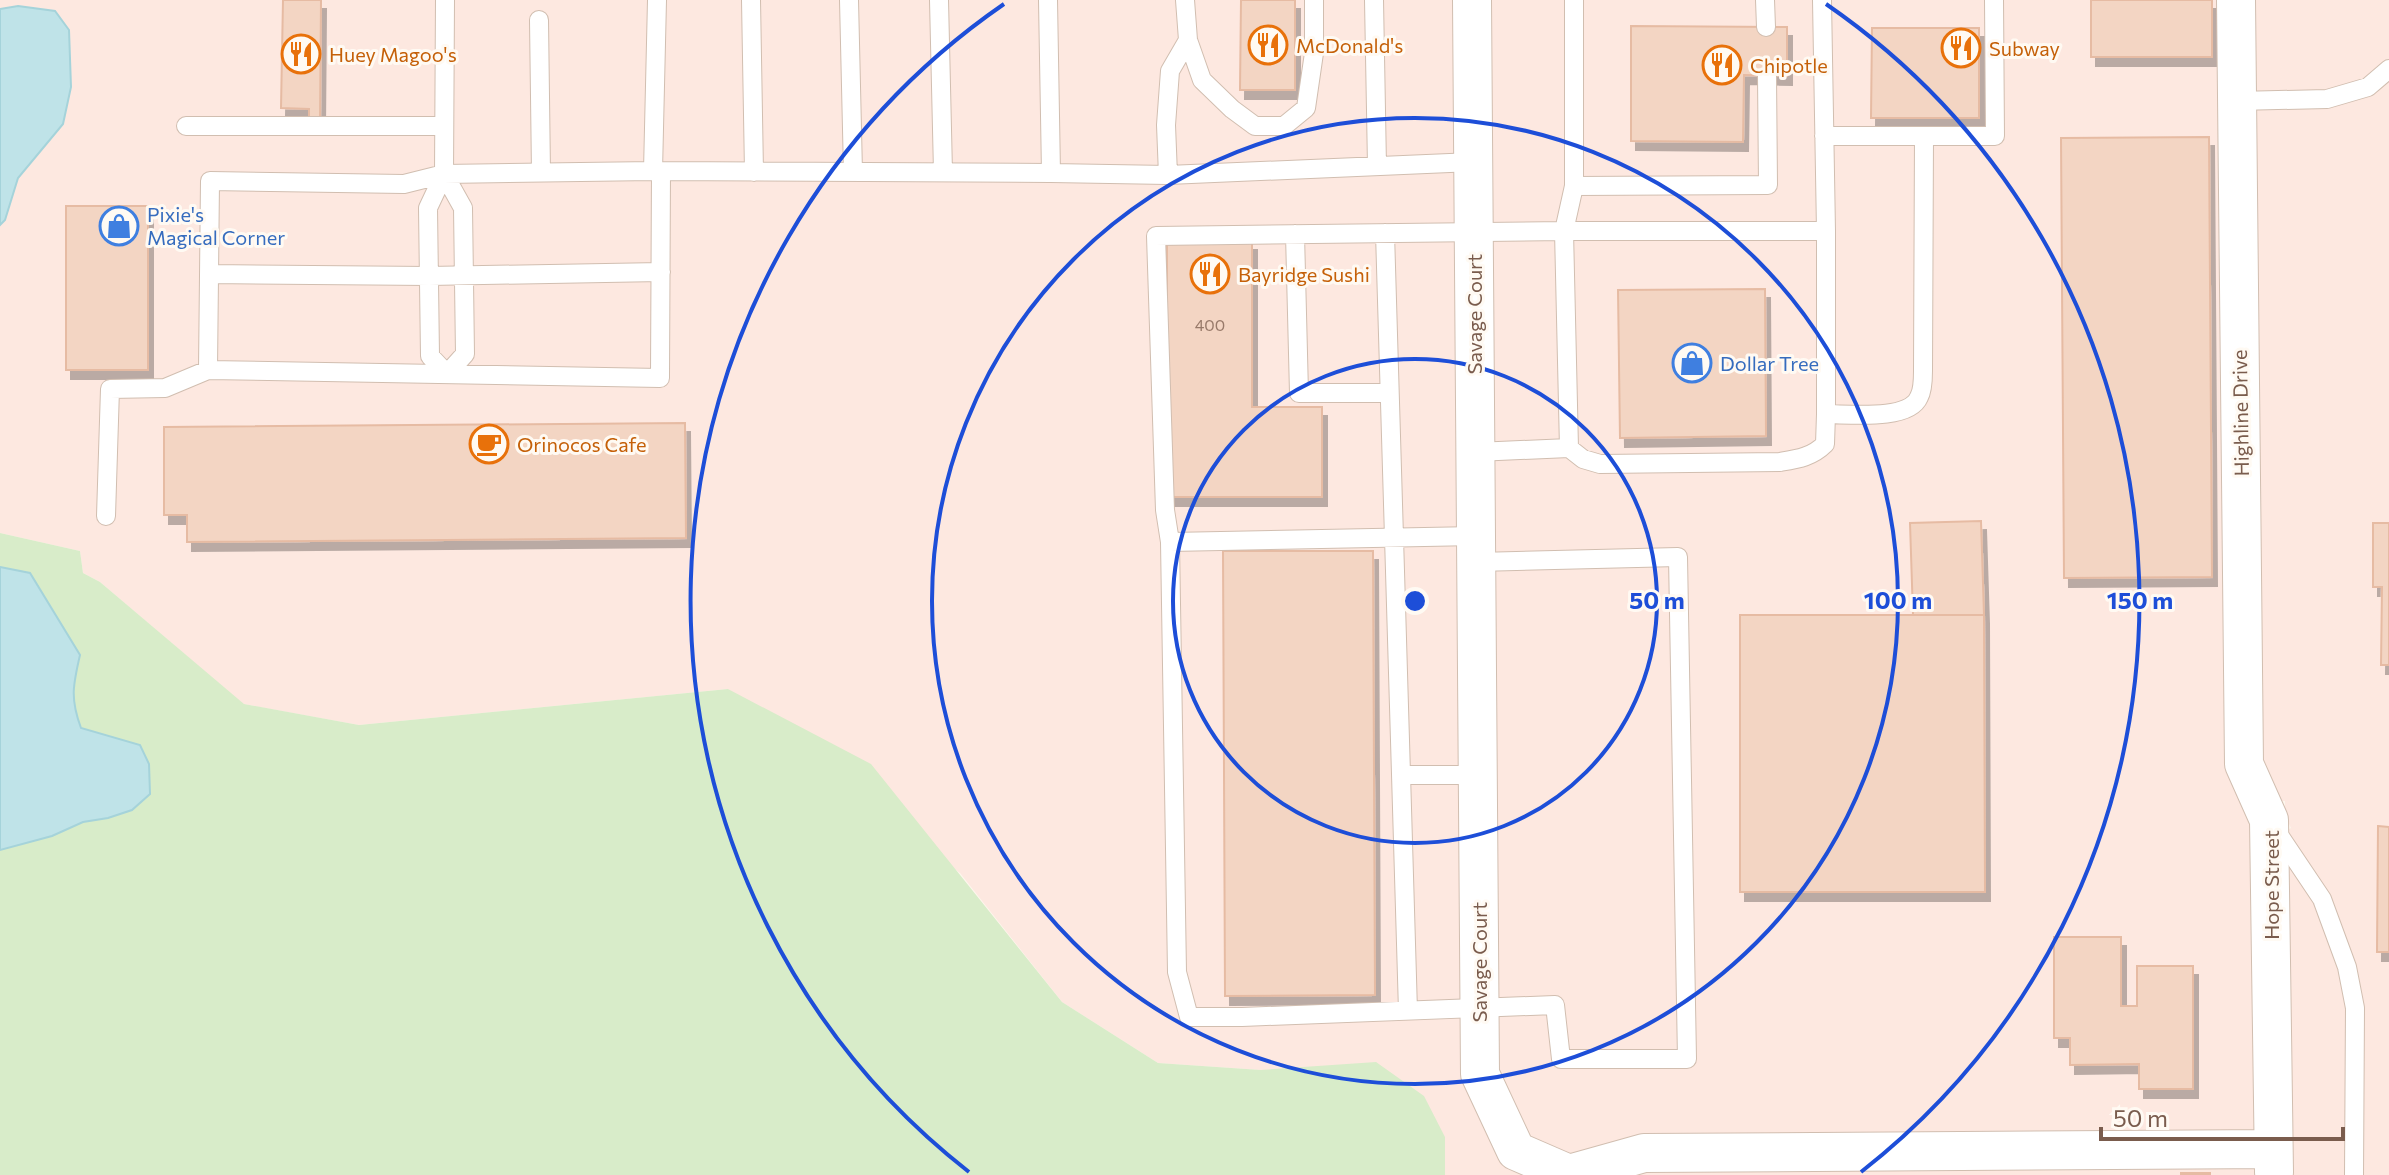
<svg xmlns="http://www.w3.org/2000/svg" width="2389" height="1175" font-family="Commissioner,sans-serif">
<style>
.commercial{fill:#fde8e0}
.green{fill:#d8ecc9}
.water{fill:#bfe3e8;stroke:#a5d3da;stroke-width:2}
.building{fill:#f3d5c3;stroke:#e6bba3;stroke-width:2;filter:url(#shadow)}
.lines{fill:none;stroke-linecap:round;stroke-linejoin:round}
.lane-casing{stroke:#d1beb0;stroke-width:20}
.street-casing{stroke:#d1beb0;stroke-width:40}
.lane{stroke:#fff;stroke-width:18}
.street{stroke:#fff;stroke-width:38}
.ring{fill:none;stroke:#1d4ed8;stroke-width:4}
.labels{text-anchor:middle;dominant-baseline:central;stroke-width:6;stroke-linejoin:round;paint-order:stroke}
.number-label{font-size:16px;fill:#987a6a}
.food-label{font-size:20px;fill:#c56008;stroke:#fffaf3;text-anchor:start}
.shop-label{font-size:20px;fill:#366cbe;stroke:#fffaf3;text-anchor:start}
.street-label{font-size:20px;fill:#7a5c4d;stroke:#fffaf3}
.centre{fill:#1d4ed8;stroke:#fffaf3;stroke-width:4}
.ring-label{font-size:24px;text-anchor:middle;font-weight:bold;fill:#1d4ed8;stroke:#fffaf3;stroke-width:6;stroke-linejoin:round;paint-order:stroke}
</style>
<defs>
<filter id="shadow"><feDropShadow dx="5" dy="9" stdDeviation="0" flood-color="#0004"/></filter>
</defs>
<rect width="100%" height="100%" fill="#fdf6ec"/>
<path class="commercial" d="M 0,0 L 1456,0 L 1464,1075 L 1525,1175 L 1445,1175 L 1445,1137 L 1261,1070 L 1158,1063 L 1062,1002 L 960,873 L 728,689 L 359,725 L 243,704 L 100,582 L 83,573 L 80,551 L 0,533 L 0,225 L 5,220 L 18,178 L 63,124 L 18,6 L 0,9 Z
M 1489,0 L 2219,0 L 2253,824 L 2256,1131 L 1570,1154 L 1528,1136 L 1497,1070 Z
M 2252,0 L 2389,0 L 2389,1175 L 2290,1175 L 2286,831 L 2291,828 L 2285,815 L 2285,801 L 2279,801 L 2261,759 Z
M 2257,1168 L 2257,1175 L 1635,1175 L 1646,1172 Z"/>
<path class="green" d="M 0,533 L 80,551 L 83,573 L 100,582 L 244,704 L 359,725 L 728,689 L 871,764 L 1062,1002 L 1158,1063 L 1261,1070 L 1376,1062 L 1424,1096 L 1445,1137 L 1445,1175 L 0,1175 L 0,850 L 52,836 L 83,822 L 108,818 L 108,737 L 81,728 C 70,699 73,685 80,655 L 30,573 L 0,567 Z"/>
<path class="water" d="M 18,6 L 55,11 L 69,30 L 71,87 L 63,124 L 18,178 L 5,220 L 0,225 L 0,9 Z
M 0,567 L 30,573 L 80,655 C 73,685 70,699 81,728 L 140,745 L 149,764 L 150,794 L 132,810 L 108,818 L 83,822 L 52,836 L 0,850 Z"/>
<path class="building" d="M 283,0 L 321,0 L 320,121 L 309,121 L 309,109 L 281,108 Z
M 1241,0 L 1295,0 L 1295,90 L 1240,90 Z
M 2091,0 L 2212,0 L 2212,57 L 2091,57 Z
M 1631,26 L 1787,27 L 1787,76 L 1744,75 L 1743,142 L 1631,141 Z
M 1872,28 L 1979,28 L 1979,118 L 1871,118 Z
M 2209,137 L 2212,577 L 2064,578 L 2061,138 Z
M 66,206 L 148,206 L 148,370 L 66,370 Z
M 1167,241 L 1252,241 L 1252,407 L 1322,407 L 1322,497 L 1167,497 Z
M 1765,289 L 1766,436 L 1620,438 L 1618,290 Z
M 685,423 L 686,538 L 187,542 L 187,515 L 164,515 L 164,427 Z
M 1981,521 L 1984,615 L 1913,615 L 1910,523 Z
M 2373,523 L 2389,523 L 2389,665 L 2381,665 L 2382,587 L 2373,587 Z
M 1223,551 L 1373,551 L 1375,995 L 1225,996 Z
M 1740,615 L 1984,615 L 1985,892 L 1740,892 Z
M 2378,826 L 2389,827 L 2389,952 L 2377,952 Z
M 2054,937 L 2121,937 L 2121,1006 L 2137,1006 L 2137,966 L 2193,966 L 2193,1089 L 2139,1089 L 2139,1064 L 2070,1065 L 2070,1038 L 2054,1038 Z
M 2181,1173 L 2210,1173 L 2210,1175 L 2181,1175 Z"/>
<g class="lines">
<g class="lane-casing">
<path id="lane" d="M 445,0 L 444,174 L 653,171 L 1051,173 L 1048,0
M 751,0 L 754,172
M 849,0 L 853,172
M 939,0 L 943,172
M 1374,0 L 1377,166
M 1574,0 L 1574,186 L 1564,231 L 1826,231 L 1822,0
M 1765,0 L 1766,27
M 539,20 L 541,173
M 1188,40 L 1202,80 L 1232,109 L 1255,126 L 1284,126 L 1306,108 L 1314,53 L 1314,0
M 2237,101 L 2327,99 L 2368,87 L 2389,69
M 186,126 L 444,126
M 1824,136 L 1995,136 L 1994,0
M 653,171 L 657,0
M 1051,173 L 1168,175 L 1473,162
M 444,174 L 404,184 L 210,181 L 208,370 L 660,378 L 661,171
M 444,174 L 463,208 L 465,354 L 447,374 L 430,356 L 428,208 Z
M 1168,175 L 1166,125 L 1170,71 L 1188,40 L 1185,0
M 1574,186 L 1768,185 L 1767,76
M 1826,231 L 1826,414 C 1849,414 1909,421 1919,397 C 1923,390 1923,379 1923,371 L 1924,136
M 1385,233 L 1408,1011
M 1295,234 L 1299,393 L 1389,393
M 209,274 L 429,276 L 661,272
M 1569,448 L 1583,459 L 1600,464 L 1780,462 C 1798,459 1812,457 1825,444 L 1826,414
M 1476,452 L 1569,448 L 1564,231 L 1156,236 L 1165,510 L 1170,542 L 1476,536
M 106,516 L 110,389 L 165,388 L 208,370
M 1170,542 L 1177,972 L 1189,1017 L 1242,1017 L 1555,1005 L 1561,1059 L 1687,1059 L 1678,557 L 1477,562
M 1401,775 L 1478,775
M 2275,829 L 2322,899 L 2347,967 L 2355,1008 L 2354,1175"/>
</g>
<g class="street-casing">
<path id="street" d="M 1472,0 L 1480,1074 L 1516,1151 L 1569,1174 L 1644,1153 L 2273,1149
M 2236,0 L 2244,764 L 2269,820 L 2274,1172"/>
</g>
<use href="#lane" class="lane"/>
<use href="#street" class="street"/>
</g>
<g class="ring">
<circle cx="1415" cy="601" r="242"/>
<circle cx="1415" cy="601" r="483"/>
<path d="M969 1172A725 725 0 0 1 1004 4M1826 4A725 725 0 0 1 1861 1172"/>
</g>
<defs>
<g id="restaurant-ring" transform="scale(2)"><circle r="9.5" fill="#fffaf3" stroke="#e8710a" stroke-width="1.5"/><path d="M-5-6h1v4h1v-4h1v4h1v-4h1v5L-1.5 .5V6h-2V.5L-5-1ZM5-6V6H3V1.5H1.5Q1.5-4 5-6Z" fill="#e8710a"/></g>
<g id="shop-ring" transform="scale(2)"><circle r="9.5" fill="#fffaf3" stroke="#3f7fe0" stroke-width="1.5"/><path d="M-5-2.5h2.3a2.7 3.5 0 0 1 5.4 0H5L5.5 6h-11ZM-1.5-2.5h3a1.5 2.3 0 0 0-3 0Z" fill="#3f7fe0"/></g>
<g id="cafe-ring" transform="scale(2)"><circle r="9.5" fill="#fffaf3" stroke="#e8710a" stroke-width="1.5"/><path d="M-5.5-4.5H6V0H3Q3 3.5 0 3.5H-2.5Q-5.5 3.5-5.5 0ZM3-3.2v2h1.7v-2ZM-6 4.5H4V6H-6Z" fill="#e8710a"/></g>
</defs>
<g fill-rule="evenodd">
<use href="#restaurant-ring" x="1268" y="45"/>
<use href="#restaurant-ring" x="1961" y="48"/>
<use href="#restaurant-ring" x="301" y="54"/>
<use href="#restaurant-ring" x="1722" y="65"/>
<use href="#shop-ring" x="119" y="226"/>
<use href="#restaurant-ring" x="1210" y="274"/>
<use href="#shop-ring" x="1692" y="363"/>
<use href="#cafe-ring" x="489" y="444"/>
</g>
<g class="labels">
<g class="number-label">
<text x="1210" y="324">400</text>
</g>
<g class="food-label">
<text x="1296" y="45">McDonald's</text>
<text x="1989" y="48">Subway</text>
<text x="329" y="54">Huey Magoo's</text>
<text x="1750" y="65">Chipotle</text>
<text x="1238" y="274">Bayridge Sushi</text>
<text x="517" y="444">Orinocos Cafe</text>
</g>
<g class="shop-label">
<text x="147" y="214">Pixie's<tspan x="147" dy="23">Magical Corner</tspan></text>
<text x="1720" y="363">Dollar Tree</text>
</g>
<g class="street-label">
<text transform="translate(1474 314) rotate(-90)">Savage Court</text>
<text transform="translate(2240 413) rotate(-91)">Highline Drive</text>
<text transform="translate(2271 885) rotate(-90)">Hope Street</text>
<text transform="translate(1479 962) rotate(-90)">Savage Court</text>
</g>
</g>
<circle cx="1415" cy="601" r="12" class="centre"/>
<g class="ring-label">
<text x="1657" y="609">50 m</text>
<text x="1898" y="609">100 m</text>
<text x="2140" y="609">150 m</text>
</g>
<path d="M2101 1127v12h242v-12" fill="none" stroke="#7a5c4d" stroke-width="4"/>
<text x="2113" y="1127" font-size="24" fill="#7a5c4d" stroke="#fffaf3" stroke-width="6" paint-order="stroke">50 m</text>
</svg>
